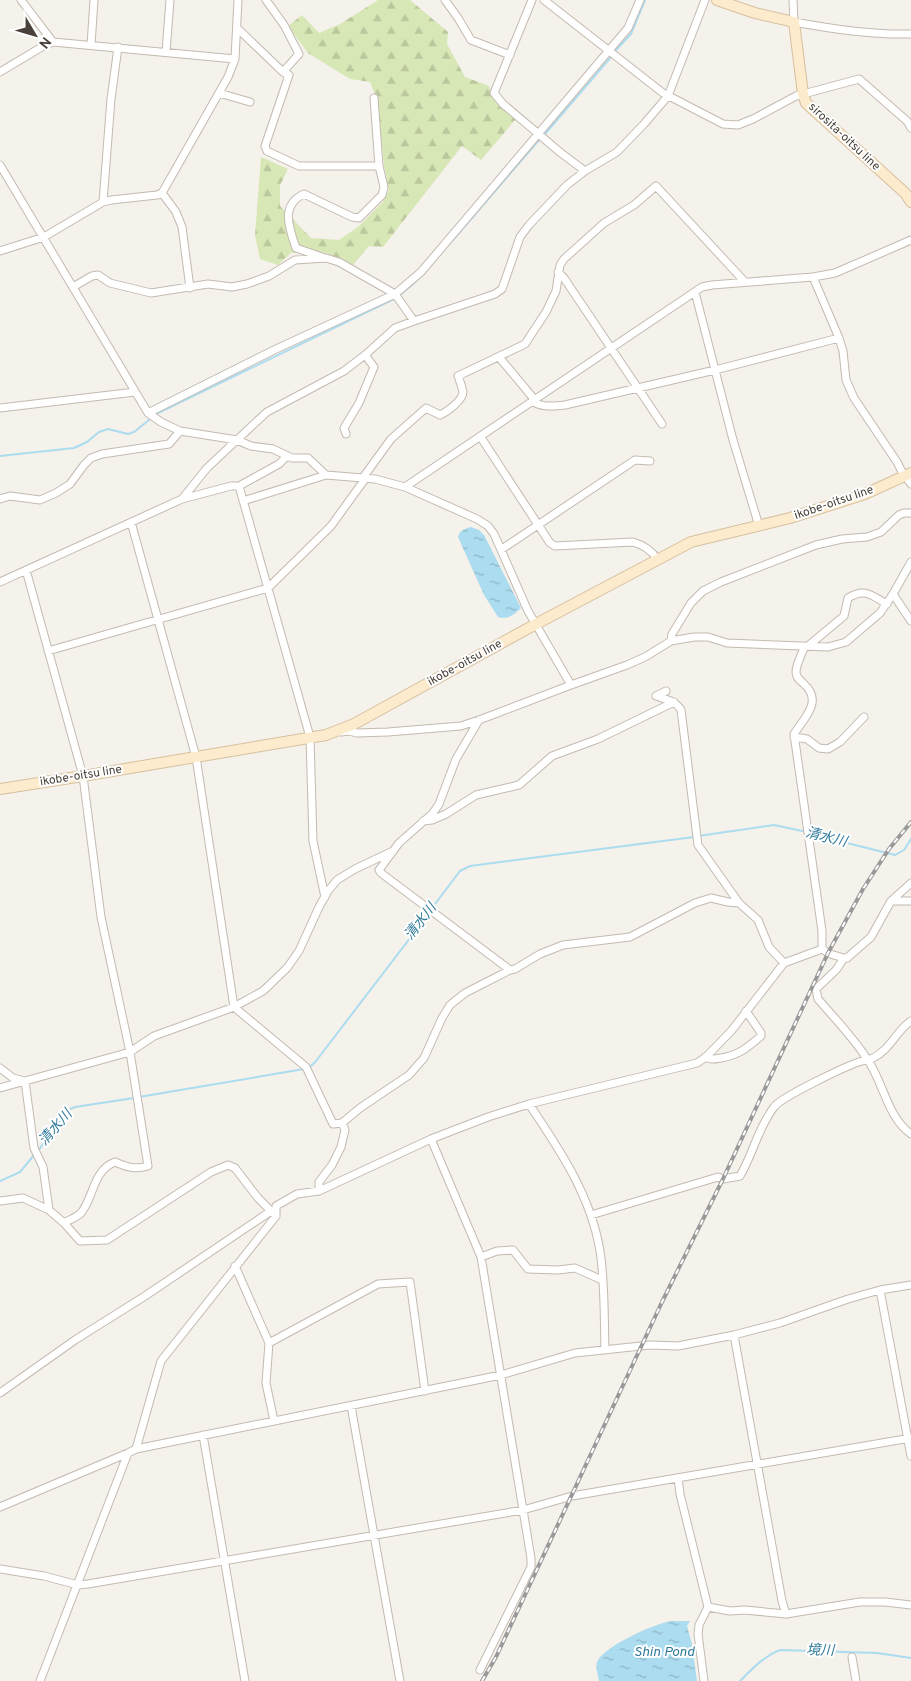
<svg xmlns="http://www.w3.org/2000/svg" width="911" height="1681" font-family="Overpass,'Noto Sans JP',sans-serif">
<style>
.forest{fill:url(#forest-firs)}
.water{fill:url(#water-ripples)}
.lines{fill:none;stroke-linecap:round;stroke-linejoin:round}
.stream{stroke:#abdcef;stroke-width:2}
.minor-casing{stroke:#c4bab1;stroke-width:9}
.secondary-casing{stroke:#d6c09f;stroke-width:12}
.minor{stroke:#fff;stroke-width:7}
.secondary{stroke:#fdebce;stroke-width:10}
.rail-casing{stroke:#999;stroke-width:4}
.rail{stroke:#fff;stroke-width:2;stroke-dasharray:5.5;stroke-linecap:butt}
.labels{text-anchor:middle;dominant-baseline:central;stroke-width:4;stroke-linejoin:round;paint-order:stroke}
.street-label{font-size:12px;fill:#494139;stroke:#fff}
.water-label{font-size:14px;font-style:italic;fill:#307b9b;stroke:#fff}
</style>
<defs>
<pattern id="forest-firs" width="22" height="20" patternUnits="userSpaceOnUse" patternTransform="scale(1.25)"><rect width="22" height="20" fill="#d8e7b6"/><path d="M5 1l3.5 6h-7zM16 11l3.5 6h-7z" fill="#bbc79d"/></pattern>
<pattern id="water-ripples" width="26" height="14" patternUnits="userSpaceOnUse" patternTransform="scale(1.25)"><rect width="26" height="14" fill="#abdcef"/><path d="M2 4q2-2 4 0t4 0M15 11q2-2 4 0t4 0" fill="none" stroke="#8db4c3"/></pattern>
</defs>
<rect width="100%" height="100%" fill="#f5f1eb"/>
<path class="forest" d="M 378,0 L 410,0 L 448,32 L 447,44 L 465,77 L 489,86 L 497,104 L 516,119 L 481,160 L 462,146 L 383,247 L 369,246 L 353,265 L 326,253 L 291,253 L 278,265 L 260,259 L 255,235 L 261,157 L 288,169 L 280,185 L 280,206 L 311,238 L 339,240 L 358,227 L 382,203 L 389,190 L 384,165 L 377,99 L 370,82 L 350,79 L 308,53 L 288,26 L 302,15 L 319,33 L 340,24 Z"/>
<path class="water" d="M 471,527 L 479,530 L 484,535 L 521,608 C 514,615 508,620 498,617 L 484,595 L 458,537 C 460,530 464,529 471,527 Z
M 671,1621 L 690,1621 L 687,1626 L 692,1644 L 697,1681 L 599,1681 C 598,1675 595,1667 597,1662 C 604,1646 654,1624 671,1621 Z"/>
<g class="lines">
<path class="stream" d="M 615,51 L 631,34 L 645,0
M 545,134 L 611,57
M 453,240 L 539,140
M 401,294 L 412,285 L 420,277
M 156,414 L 394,299
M 0,456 L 74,448 L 87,442 L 99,432 L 108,429 L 128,434 L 134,432 L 149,420
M 811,834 L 895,855 L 904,850 L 911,839
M 698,836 L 774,825 L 807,832
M 432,908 L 460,871 L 470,866 L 694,837
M 309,1068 L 316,1061 L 430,912
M 139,1097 L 304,1069
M 38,1151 L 68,1110 L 75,1107 L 134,1098
M 0,1181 L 20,1172 L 35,1154
M 740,1681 C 752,1669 764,1656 780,1650 L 877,1653 L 911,1658"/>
<g class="minor-casing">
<path id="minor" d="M 21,0 L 53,42
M 266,0 L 284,25 L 299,54 L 283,72
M 445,0 L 458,18 L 471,40 L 510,55
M 532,0 L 494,93 L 503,104 L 561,153 L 585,171
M 544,0 L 663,93 L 723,124 L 738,125 L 753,119 L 796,96 L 859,79 L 907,121 L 911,128
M 793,0 L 794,22 C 833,29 871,35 911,34
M 237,28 L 283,72 L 289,75 L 265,146 L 267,151 L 299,166 L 379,166 L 374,98
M 91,45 L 94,0
M 166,52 L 170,0
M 0,72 L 45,45 L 53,42 L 235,59
M 219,93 L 250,102
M 0,165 L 148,413 L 161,422 L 180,431 L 237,440 L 251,446 L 273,449 L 292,458 L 308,458 L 326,475 L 375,479 L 405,487 L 477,519 L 488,526 L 494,534 L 528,611 L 571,685
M 162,193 L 176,212 L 182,227 L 190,288
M 103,202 L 111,99 L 118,47
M 0,251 L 44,237 L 103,202 L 111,200 L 157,195 L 162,193 L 228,77 L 235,59 L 238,0
M 322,257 L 296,248 C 289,228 280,205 304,194 L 352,217 L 359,218 L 382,195 L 384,187 L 379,166
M 558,272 L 564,278 L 662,424
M 813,277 L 839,338 L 843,351 L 846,380 L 854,398 L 897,462 L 902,472 L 911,484
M 73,287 L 92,276 L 98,275 L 110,283 L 151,293 L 208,284 L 232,287 L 247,284 L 269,276 L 295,260 L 326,258 L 339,262 L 395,294 L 414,321
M 695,292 L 733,440 L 759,526
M 499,357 L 534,399
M 532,401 C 542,408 552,406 565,405 L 715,370 L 839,338
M 0,408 L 135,392
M 148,413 L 274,350 L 395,294 L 421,272 L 628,28 L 640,0
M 346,434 L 344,428 L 359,403 L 374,367 L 365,355
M 480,436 L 550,543 L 555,546 L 633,542 C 643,545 651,549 657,559
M 362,479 L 391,439 L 426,408 L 440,415 C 447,412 463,400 463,392 C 462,387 460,381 458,376 L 525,344 L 546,312 L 556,291 L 560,265 L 564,259 L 604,223 L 634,205 L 656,186 L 745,282
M 239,486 L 279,464 L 287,456
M 405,487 L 702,287 L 712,285 L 813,277 L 835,273 L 911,240
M 0,499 L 10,496 L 40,500 L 56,493 L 70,484 L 84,465 L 91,458 L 102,454 L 169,444 L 180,431
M 182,499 L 207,468 L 255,423 L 267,412 L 344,371 L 365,355 L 395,328 L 414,321 L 495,294 L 502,289 L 520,237 L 529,225 L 567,185 L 585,171 L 617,152 L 644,124 L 668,96 L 705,0
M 243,501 L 326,475
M 131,522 L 196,757 L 234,1007 L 306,1067 L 333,1124 L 342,1123 L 360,1108 L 409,1075 L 424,1058 L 442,1018 L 450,1005 L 465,993 L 510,970 L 515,969 L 540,954 L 563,945 L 630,937 L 695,903 L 711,898 L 728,902 L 739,903
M 502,549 L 635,460 L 650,461
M 26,570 L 83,776 L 101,917 L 130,1052 L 148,1166 C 135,1170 127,1167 115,1162 C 93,1170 94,1197 81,1213 C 77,1217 69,1220 64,1223
M 0,582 L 182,499 L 231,486 L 239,486 L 310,737 L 313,841 L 325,897
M 893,594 L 911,621
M 671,641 L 672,634 L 691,603 L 703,591 L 721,582 L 816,545 L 842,539 L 867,537 L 881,532 L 899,515 L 904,513 L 911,513
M 805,646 C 802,654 796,664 796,672 C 796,678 800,680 804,684 C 823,701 805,717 794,734 L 822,931 L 822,949
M 808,646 L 844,616 L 848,598 C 865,587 872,596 887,604
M 48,651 L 268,588 L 331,526 L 365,479
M 666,691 L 656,696 C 665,699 676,701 681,710 L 698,845 L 739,903 L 758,920 L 769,947 L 784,963
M 479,720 L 456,759 L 439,804 L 433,813 L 399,843 L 379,870 L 381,873 L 510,970
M 341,732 L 349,731 L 357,733 L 388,732 L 461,726 L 479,720 L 571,685 L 627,665 L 645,657 L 671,641 L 694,637 L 708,637 L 727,643 L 828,647 L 846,642 L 880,613 L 893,594 L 911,562
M 794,737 L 807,739 L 819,748 L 828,749 L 840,742 L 864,717
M 423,821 L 432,820 L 446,814 L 476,795 L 519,785 L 552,756 L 598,739 L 674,702
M 911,883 L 891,901 L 871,937 L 847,958 L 844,958 L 836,970 L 816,989 L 818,999 C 835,1019 855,1039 869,1062 C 884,1085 888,1118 911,1134
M 891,901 L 911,901
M 822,949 L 830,954 L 844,958
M 705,1057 C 711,1060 715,1059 721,1058 C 739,1055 747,1048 761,1036 L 761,1033 L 746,1011
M 0,1068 L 13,1078 L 24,1081
M 25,1081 L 34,1148 L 43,1167 L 49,1210
M 0,1088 L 130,1052 L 154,1036 L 234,1007 L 263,991 L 287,968 L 299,951 L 319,907 L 328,891 L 337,880 L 355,869 L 393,851
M 529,1104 C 560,1150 591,1196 600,1251 C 605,1282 604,1319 605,1350
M 431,1139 L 481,1257 L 531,1558 L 531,1567 L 480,1670
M 319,1191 L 319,1182 L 332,1165 L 341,1147 L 345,1130 L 342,1123
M 0,1201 L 23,1198 L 49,1210 L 64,1223 L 80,1241 L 107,1240 L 211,1172 L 228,1165 L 235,1168 L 258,1198 L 276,1216
M 591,1215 L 718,1177 L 723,1179 L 740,1176 C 753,1154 758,1128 774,1107 C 781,1097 848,1065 862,1061 C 865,1060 869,1060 873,1058 C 890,1050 896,1031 911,1021
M 481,1257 L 497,1251 L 513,1250 L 528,1269 L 558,1270 L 575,1268 L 602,1280
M 235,1266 L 269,1343 L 266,1383 L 274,1421
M 880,1290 L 911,1456
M 734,1335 L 782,1601 L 786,1614
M 269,1343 L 378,1284 L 410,1282 L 425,1391
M 0,1393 L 75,1340 L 145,1296 L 271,1211
M 351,1406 L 400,1681
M 203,1435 L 245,1681
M 136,1449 L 161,1361 L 276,1216 L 276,1206 L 297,1194 L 319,1191 L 431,1139 L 488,1117 L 529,1104 L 697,1063 L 706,1057 L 732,1030 L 784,963 L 822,949
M 678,1478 L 680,1494 L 708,1607 L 699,1625 L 698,1634 L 704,1681
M 0,1507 L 128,1453 L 136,1449 L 501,1375 L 575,1353 L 650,1345 L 678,1346 L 734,1335 L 780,1323 L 848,1299 L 880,1290 L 911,1285
M 0,1569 L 44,1576 L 78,1585 L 88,1584 L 523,1510 L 572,1496 L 911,1438
M 708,1607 L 730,1611 L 745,1610 L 786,1614 L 860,1602 L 885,1602 L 911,1605
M 852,1657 L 856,1681
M 40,1681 L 128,1453"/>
</g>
<g class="secondary-casing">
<path id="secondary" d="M 717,0 L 755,13 L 794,22 L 803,94 L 806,103 L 905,193 L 911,202
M 0,789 L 83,776 L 326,735 L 354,724 L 536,624 L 691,542 L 790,518 L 865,494 L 911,473"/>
</g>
<use href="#minor" class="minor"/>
<use href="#secondary" class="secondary"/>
<g class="rail-casing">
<path id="rail" d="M 482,1681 L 496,1657 L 662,1302 L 723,1179 L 828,953 L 863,889 L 889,849 L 911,822"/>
</g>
<use href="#rail" class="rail"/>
</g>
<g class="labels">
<g class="street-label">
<text transform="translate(844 137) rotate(43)">sirosita-oitsu line</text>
<text transform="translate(834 503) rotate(-19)">ikobe-oitsu line</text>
<text transform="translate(465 663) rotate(-29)">ikobe-oitsu line</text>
<text transform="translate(81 776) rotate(-9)">ikobe-oitsu line</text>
</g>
<g class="water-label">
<text transform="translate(826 838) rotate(14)">清水川</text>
<text transform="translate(421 922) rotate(-52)">清水川</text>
<text transform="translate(56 1128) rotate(-49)">清水川</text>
<text transform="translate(820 1651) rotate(2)">境川</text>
<text x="664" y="1652">Shin Pond</text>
</g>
</g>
<g transform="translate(35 35) rotate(128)" stroke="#ffffff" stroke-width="4" paint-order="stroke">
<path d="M0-4L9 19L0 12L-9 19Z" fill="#494139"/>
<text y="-8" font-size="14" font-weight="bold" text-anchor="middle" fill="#494139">N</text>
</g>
</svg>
